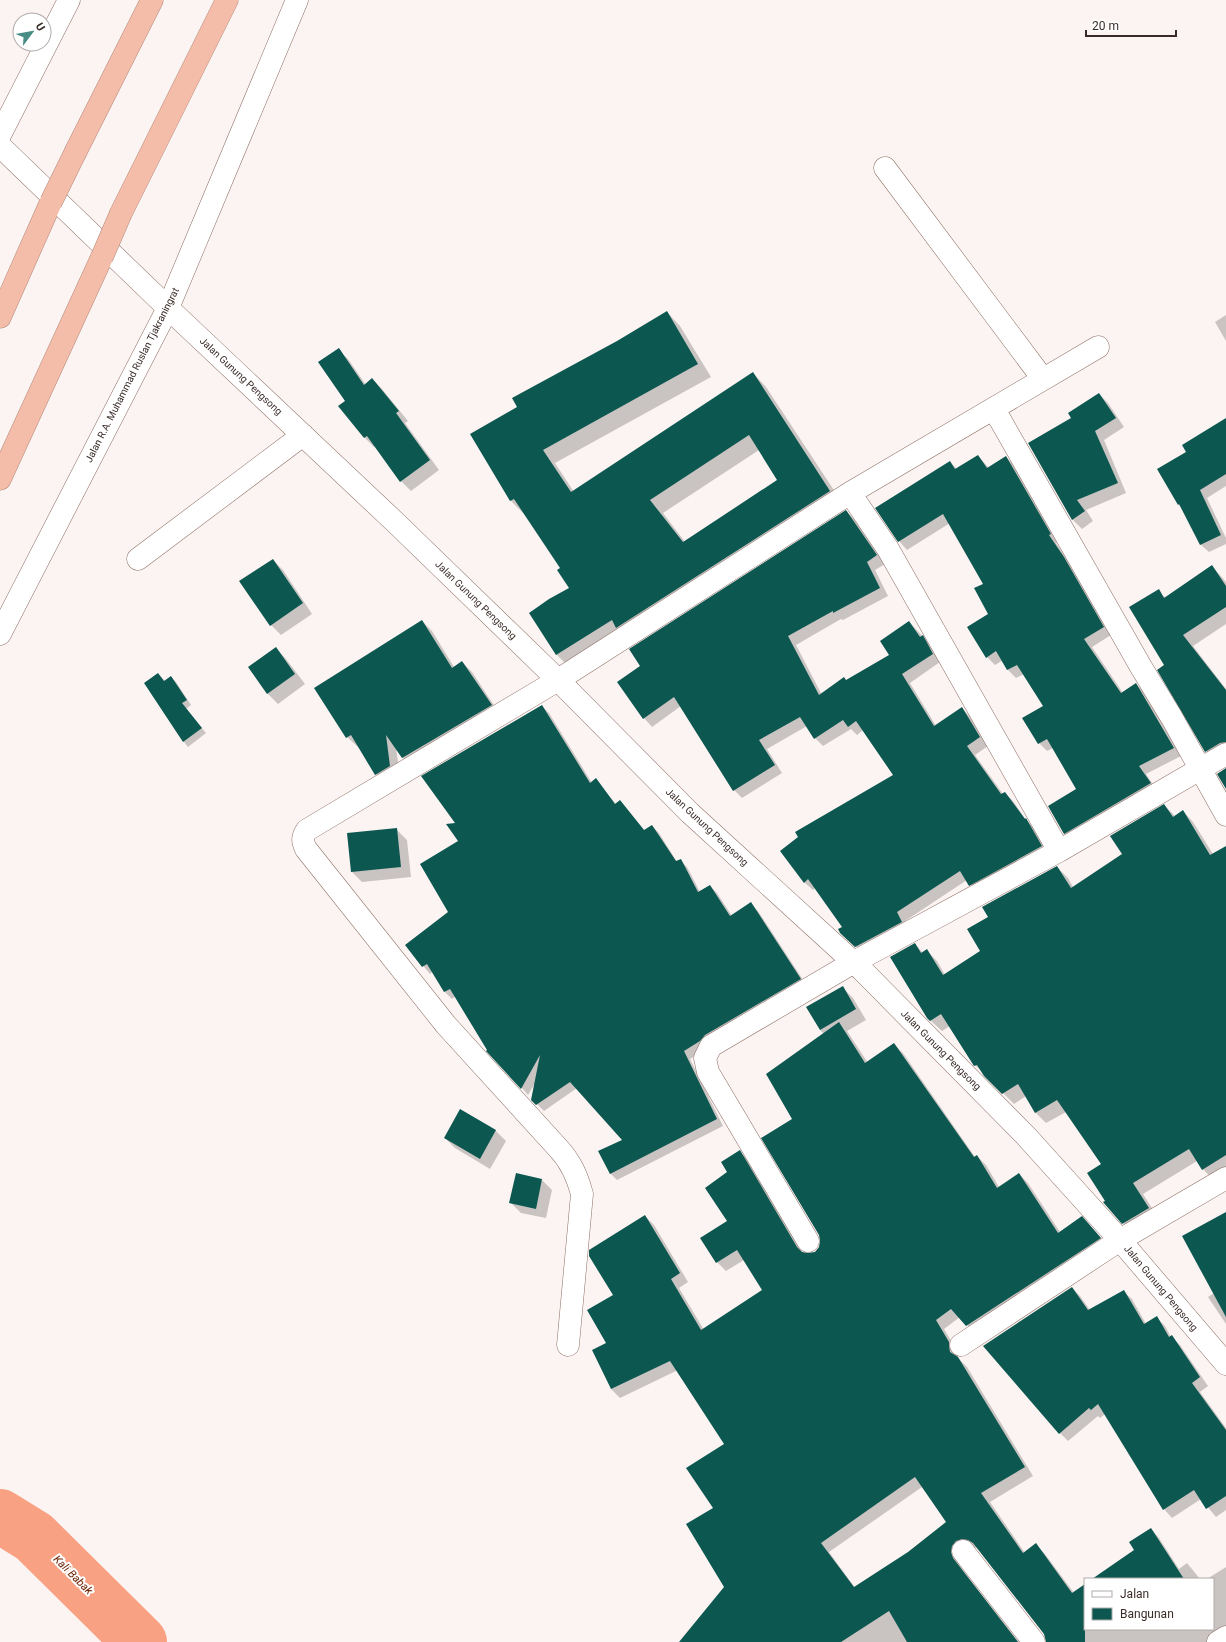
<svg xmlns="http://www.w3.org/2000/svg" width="1226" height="1642" font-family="Roboto,sans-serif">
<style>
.shadow{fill:#0003;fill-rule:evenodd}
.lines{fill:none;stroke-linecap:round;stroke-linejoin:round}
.river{stroke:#f9a283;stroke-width:54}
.building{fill:#0d5751;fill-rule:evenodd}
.minor-casing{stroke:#8c6e64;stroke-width:23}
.highway-casing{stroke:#b38a7c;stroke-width:23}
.minor{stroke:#fff;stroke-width:22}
.highway{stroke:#f4bda9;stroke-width:22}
.highway-bridge-casing{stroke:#b38a7c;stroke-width:23;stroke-linecap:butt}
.highway-bridge{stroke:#f4bda9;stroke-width:22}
.labels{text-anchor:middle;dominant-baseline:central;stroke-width:4;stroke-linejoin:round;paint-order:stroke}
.street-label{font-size:10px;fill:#392c28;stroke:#fff}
.water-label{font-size:11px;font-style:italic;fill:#6c2100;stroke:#fff}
</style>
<rect width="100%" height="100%" fill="#fcf4f2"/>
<path class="shadow" d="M 667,312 L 680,326 L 711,377 L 555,463 L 574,492 L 753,373 L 766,387 L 843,504 L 570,668 L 556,654 L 570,588 L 562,568 L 524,514 L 511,501 L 471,435 L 518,407 L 618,342 ZM 759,450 L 779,480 L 685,542 L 663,513 Z
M 1226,315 L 1226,341 L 1215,322 Z
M 338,350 L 348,359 L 366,385 L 372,379 L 382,389 L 408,421 L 405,423 L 439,470 L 411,491 L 401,481 L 376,446 L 374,447 L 365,438 L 340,406 L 346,401 Z
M 1099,394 L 1108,403 L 1124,427 L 1104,440 L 1126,493 L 1086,510 L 1093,521 L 1082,529 L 1072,519 L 1072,418 Z
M 1226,429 L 1226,486 L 1207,498 L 1226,538 L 1226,544 L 1209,552 L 1201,545 L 1182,508 L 1178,504 L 1187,452 Z
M 978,456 L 989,468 L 1006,457 L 1014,465 L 1058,542 L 1056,543 L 1072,566 L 1111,635 L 1092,647 L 1123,693 L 1136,684 L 1144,692 L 1181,756 L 1146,774 L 1158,792 L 1073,841 L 1064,833 L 1077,790 L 1053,748 L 1047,751 L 1039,743 L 1045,707 L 1024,674 L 1016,678 L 1008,670 L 1003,660 L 995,665 L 987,657 L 989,615 L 984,584 L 950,523 L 907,550 L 899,541 L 877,508 L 950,462 L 957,469 Z
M 846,511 L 855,520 L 885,564 L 875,570 L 888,596 L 843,620 L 841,619 L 796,645 L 822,695 L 891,655 L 909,622 L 931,645 L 940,662 L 910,683 L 936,726 L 962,708 L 970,717 L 988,746 L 975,755 L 1003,794 L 1005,793 L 1013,801 L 1026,820 L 1034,828 L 1049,855 L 978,893 L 967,880 L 905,921 L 910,930 L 860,950 L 847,938 L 843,927 L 815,888 L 813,890 L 804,882 L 895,775 L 863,730 L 857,735 L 851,729 L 823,746 L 815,738 L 807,726 L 767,749 L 782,773 L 742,798 L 734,790 L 681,706 L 652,727 L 644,718 L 619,682 Z
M 273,560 L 283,570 L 312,614 L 281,635 L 271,625 Z
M 1212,566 L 1226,582 L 1226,624 L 1193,646 L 1226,689 L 1226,757 L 1216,762 L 1206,751 L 1165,666 L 1158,591 L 1166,598 Z
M 422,621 L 432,631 L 454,667 L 462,662 L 472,672 L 501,716 L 413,768 L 403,758 L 396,748 L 400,776 L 386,784 L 376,774 L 359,746 L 358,747 L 347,737 Z
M 276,648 L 286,659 L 305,684 L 278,704 L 268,694 L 249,668 Z
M 158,674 L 165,681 L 171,677 L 176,682 L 191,705 L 186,709 L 206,733 L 188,747 L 184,742 L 145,683 Z
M 542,706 L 549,713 L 592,783 L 596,780 L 616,804 L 620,801 L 645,831 L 652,826 L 659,833 L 677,862 L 680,860 L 687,867 L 700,892 L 710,886 L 717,893 L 732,916 L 751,904 L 758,911 L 807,986 L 690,1059 L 723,1126 L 617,1180 L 610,1173 L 624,1140 L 577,1088 L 544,1111 L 532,1099 L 535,1083 L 528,1095 L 522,1088 L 456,996 L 452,999 L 445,992 L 433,971 L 430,974 L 406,945 L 450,912 L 459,841 L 457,824 Z
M 1164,805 L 1175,816 L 1183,811 L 1193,822 L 1213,854 L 1226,857 L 1226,1172 L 1213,1180 L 1203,1169 L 1197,1161 L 1143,1194 L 1159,1219 L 1134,1234 L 1104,1203 L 1106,1201 L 1102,1165 L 1066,1112 L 1046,1123 L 1035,1112 L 1026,1096 L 1014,1104 L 975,1065 L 950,1026 L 942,1031 L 931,1021 L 892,957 L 915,944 L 923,953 L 927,951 L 937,961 L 945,975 L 981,951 L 990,918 L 1057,867 L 1068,878 L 1073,887 L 1123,855 Z
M 396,829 L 407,840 L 411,877 L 362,882 L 352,872 Z
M 843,988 L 853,998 L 866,1020 L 847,1031 L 868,1063 L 894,1044 L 903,1053 L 975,1157 L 977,1156 L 986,1165 L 999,1187 L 1019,1174 L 1028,1183 L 1060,1232 L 1091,1227 L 1109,1247 L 976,1335 L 960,1317 L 944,1329 L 958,1352 L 958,1358 L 967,1367 L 1033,1476 L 990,1502 L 1025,1553 L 1036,1545 L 1045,1554 L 1074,1593 L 1085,1585 L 1085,1629 L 1213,1629 L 1213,1579 L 1207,1579 L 1226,1567 L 1226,1632 L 1211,1642 L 1047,1642 L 1045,1634 L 978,1548 L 971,1547 L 959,1562 L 962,1569 L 1019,1642 L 680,1642 L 725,1587 L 714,1509 L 725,1444 L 678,1370 L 620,1398 L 611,1389 L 607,1344 L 614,1295 L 645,1216 L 654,1225 L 688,1282 L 679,1288 L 704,1330 L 763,1291 L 744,1260 L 726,1271 L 717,1262 L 729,1222 L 728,1173 L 740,1152 L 749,1161 L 803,1253 L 808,1254 L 815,1252 L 820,1248 L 821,1241 L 793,1120 L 824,1034 L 820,1030 ZM 922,1487 L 948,1523 L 909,1553 L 855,1588 L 829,1552 Z
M 461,1111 L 496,1131 L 506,1141 L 490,1169 L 455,1148 L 445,1138 Z
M 542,1180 L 552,1190 L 546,1218 L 521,1213 L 511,1203 Z
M 1226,1221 L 1226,1324 L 1208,1297 L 1214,1293 Z
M 1072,1288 L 1080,1296 L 1090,1310 L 1123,1291 L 1132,1299 L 1146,1324 L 1157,1318 L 1165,1326 L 1171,1337 L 1180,1345 L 1208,1386 L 1200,1392 L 1226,1428 L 1226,1510 L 1216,1517 L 1201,1499 L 1172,1518 L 1164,1509 L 1105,1414 L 1100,1418 L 1098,1416 L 1068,1441 L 1060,1433 Z
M 1151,1529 L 1159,1538 L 1179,1569 L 1187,1563 L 1200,1579 L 1094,1579 L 1135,1551 Z"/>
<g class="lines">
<path class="river" d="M 0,1516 L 34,1537 L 140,1642"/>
</g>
<path class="building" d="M 667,311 L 698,364 L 543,450 L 571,492 L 753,372 L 830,491 L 616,628 L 612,620 L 556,655 L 529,613 L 549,599 L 569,588 L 557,570 L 560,568 L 514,499 L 510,501 L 470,434 L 517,407 L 512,398 L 617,341 ZM 749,435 L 777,480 L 683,542 L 650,500 Z
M 339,348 L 364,385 L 372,378 L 399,411 L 396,413 L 430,460 L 400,482 L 367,436 L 364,438 L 338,406 L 345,401 L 318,362 Z
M 1099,393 L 1116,418 L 1095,431 L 1118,483 L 1077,500 L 1085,511 L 1072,520 L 1028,443 L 1071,418 L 1068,413 Z
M 1226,418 L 1226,474 L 1200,490 L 1221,535 L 1200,545 L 1179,504 L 1178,505 L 1157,469 L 1186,452 L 1182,445 Z
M 978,455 L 987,468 L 1006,456 L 1051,534 L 1049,535 L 1064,557 L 1104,627 L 1084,639 L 1121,693 L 1136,683 L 1174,748 L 1139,766 L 1151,783 L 1064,834 L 1048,806 L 1076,789 L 1047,739 L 1038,744 L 1022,718 L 1043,706 L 1017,665 L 1007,670 L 996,651 L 986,658 L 967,627 L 988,614 L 974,588 L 983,584 L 943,514 L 898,542 L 875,508 L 950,461 L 955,469 Z
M 846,510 L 877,555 L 867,562 L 880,588 L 833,613 L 833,611 L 788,636 L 819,695 L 844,677 L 846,680 L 889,655 L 880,641 L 909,621 L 920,637 L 923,635 L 933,654 L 902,674 L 934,726 L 962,707 L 980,737 L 967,746 L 1001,794 L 1005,792 L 1025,819 L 1026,818 L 1042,846 L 969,886 L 960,871 L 897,912 L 902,922 L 855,947 L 840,933 L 838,929 L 842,927 L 808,879 L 804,883 L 780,851 L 798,837 L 795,832 L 893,775 L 856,721 L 848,727 L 843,720 L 814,739 L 800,717 L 759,740 L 775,765 L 733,791 L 674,697 L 643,719 L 617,682 L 640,666 L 629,649 Z
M 273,559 L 303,603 L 270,626 L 239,581 Z
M 1212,565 L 1226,586 L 1226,607 L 1183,635 L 1226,690 L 1226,742 L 1220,743 L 1205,752 L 1157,670 L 1164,665 L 1129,607 L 1159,589 L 1164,598 Z
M 422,620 L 452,668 L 462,661 L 492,705 L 402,758 L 386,735 L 390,766 L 375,775 L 351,735 L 346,738 L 314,688 Z
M 276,647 L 295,674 L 267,694 L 248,667 Z
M 158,673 L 164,681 L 171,676 L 187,700 L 182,703 L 202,728 L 183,742 L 144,683 Z
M 542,705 L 590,783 L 596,778 L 615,804 L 620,800 L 644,830 L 652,825 L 676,861 L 681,859 L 698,892 L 710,885 L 730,916 L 751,902 L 801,979 L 705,1035 L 700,1041 L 684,1051 L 717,1119 L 610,1174 L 598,1151 L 622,1140 L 570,1082 L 536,1105 L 531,1100 L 540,1055 L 521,1089 L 486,1051 L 487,1050 L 450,989 L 444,992 L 427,964 L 422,967 L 405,945 L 448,912 L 420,864 L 458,841 L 446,824 L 455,823 L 421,776 Z
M 1226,768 L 1226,789 L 1217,774 Z
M 1164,804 L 1173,817 L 1183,810 L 1210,855 L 1226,846 L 1226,1155 L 1202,1170 L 1189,1149 L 1133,1183 L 1149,1208 L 1122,1224 L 1103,1202 L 1105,1201 L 1087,1173 L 1101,1164 L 1057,1100 L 1035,1113 L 1018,1084 L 1002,1094 L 984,1076 L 977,1065 L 974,1066 L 941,1014 L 930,1021 L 927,1018 L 890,957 L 915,943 L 921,953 L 927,949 L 943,975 L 980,951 L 967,929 L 988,917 L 982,907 L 1057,866 L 1071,888 L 1122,854 L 1110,836 Z
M 397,828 L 401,867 L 351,872 L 347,833 Z
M 843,986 L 856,1009 L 820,1030 L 806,1007 Z
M 839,1022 L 865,1063 L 894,1043 L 974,1157 L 977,1155 L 997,1188 L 1019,1173 L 1058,1233 L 1082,1216 L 1101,1238 L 966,1326 L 951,1309 L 936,1320 L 949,1342 L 949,1346 L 950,1352 L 958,1357 L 1025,1467 L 981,1493 L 1023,1553 L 1036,1543 L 1072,1593 L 1085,1584 L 1085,1642 L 1046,1642 L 1044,1634 L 973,1543 L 968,1540 L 962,1539 L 956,1541 L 952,1546 L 951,1552 L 953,1558 L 1018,1642 L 907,1642 L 889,1611 L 841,1642 L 679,1642 L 724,1587 L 686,1524 L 713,1508 L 686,1468 L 724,1444 L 670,1361 L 611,1389 L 592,1350 L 606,1343 L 587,1310 L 613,1295 L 589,1256 L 589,1250 L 645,1215 L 680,1273 L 671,1279 L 701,1330 L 762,1290 L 737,1250 L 716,1263 L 700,1238 L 727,1221 L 705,1188 L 727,1172 L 721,1162 L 740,1150 L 797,1247 L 802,1252 L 808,1253 L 815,1252 L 819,1247 L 820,1241 L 819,1235 L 761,1138 L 792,1119 L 766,1074 ZM 915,1477 L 946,1522 L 908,1552 L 854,1587 L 821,1543 Z
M 460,1109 L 496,1130 L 480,1159 L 444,1138 Z
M 516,1173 L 542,1179 L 536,1209 L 509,1203 Z
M 1226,1212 L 1226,1317 L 1182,1236 Z
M 1072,1287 L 1088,1310 L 1124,1290 L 1144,1324 L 1157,1316 L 1169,1337 L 1172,1335 L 1200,1377 L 1192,1383 L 1226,1430 L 1226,1496 L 1206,1509 L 1194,1490 L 1163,1510 L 1098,1404 L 1091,1410 L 1089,1408 L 1059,1434 L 983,1346 Z
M 1151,1528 L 1184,1579 L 1092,1579 L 1134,1550 L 1129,1542 Z"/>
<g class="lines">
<g class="minor-casing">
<path id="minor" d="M 0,135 L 69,0
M 0,146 L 168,308 L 396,523 L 558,680 L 690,813 L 862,970 L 1026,1136 L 1120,1240 L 1226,1364
M 885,168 L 1043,379
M 994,409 L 1141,667 L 1172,718 L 1226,815
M 850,493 L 1098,347
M 138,559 L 303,435
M 0,634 L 168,308 L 297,0
M 808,1241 L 708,1072 L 705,1058 L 711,1046 L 854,962 L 1059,851 L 1226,754
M 568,1345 L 582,1194 C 577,1176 571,1162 558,1148 L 446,1025 L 306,849 C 302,841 302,837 307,830 L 558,680 L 850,493 L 888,549 L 1059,851
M 961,1345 L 1120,1240 L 1226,1178
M 963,1551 L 1034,1642
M 1218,1642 L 1226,1637"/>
</g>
<g class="highway-casing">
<path id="highway" d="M 76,151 L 152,0
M 121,213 L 227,0
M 0,317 L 51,202
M 0,479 L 102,257"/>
</g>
<use href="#minor" class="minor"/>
<use href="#highway" class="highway"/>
<g class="highway-bridge-casing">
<path id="highway-bridge" d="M 51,202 L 76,151
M 102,257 L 121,213"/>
</g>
<use href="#highway-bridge" class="highway-bridge"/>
</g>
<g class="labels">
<g class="street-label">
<text transform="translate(132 375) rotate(-63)">Jalan R.A. Muhammad Ruslan Tjakraningrat</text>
<text transform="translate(241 376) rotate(43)">Jalan Gunung Pengsong</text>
<text transform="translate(476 600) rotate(44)">Jalan Gunung Pengsong</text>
<text transform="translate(707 827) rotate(43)">Jalan Gunung Pengsong</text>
<text transform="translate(941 1050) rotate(45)">Jalan Gunung Pengsong</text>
<text transform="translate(1161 1288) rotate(50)">Jalan Gunung Pengsong</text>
</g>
<g class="water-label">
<text transform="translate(73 1575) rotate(45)">Kali Babak</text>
</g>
</g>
<rect x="1084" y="1578" width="130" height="52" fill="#ffffff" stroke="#b0aba9"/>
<rect x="1092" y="1591" width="20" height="6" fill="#ffffff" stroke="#b0aba9"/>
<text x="1120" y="1598" font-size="12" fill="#392c28">Jalan</text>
<rect x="1092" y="1608" width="20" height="12" fill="#0d5751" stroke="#b0aba9"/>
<text x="1120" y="1618" font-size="12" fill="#392c28">Bangunan</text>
<g transform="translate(32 32) rotate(58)"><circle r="19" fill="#ffffff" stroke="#b0aba9"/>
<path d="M0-3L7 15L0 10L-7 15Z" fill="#478d86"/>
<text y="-6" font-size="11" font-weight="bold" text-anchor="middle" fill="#392c28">U</text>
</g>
<path d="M1086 30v6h90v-6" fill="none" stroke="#392c28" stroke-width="2"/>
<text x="1092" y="30" font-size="12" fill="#392c28" stroke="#ffffff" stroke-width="3" paint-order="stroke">20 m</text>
</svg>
